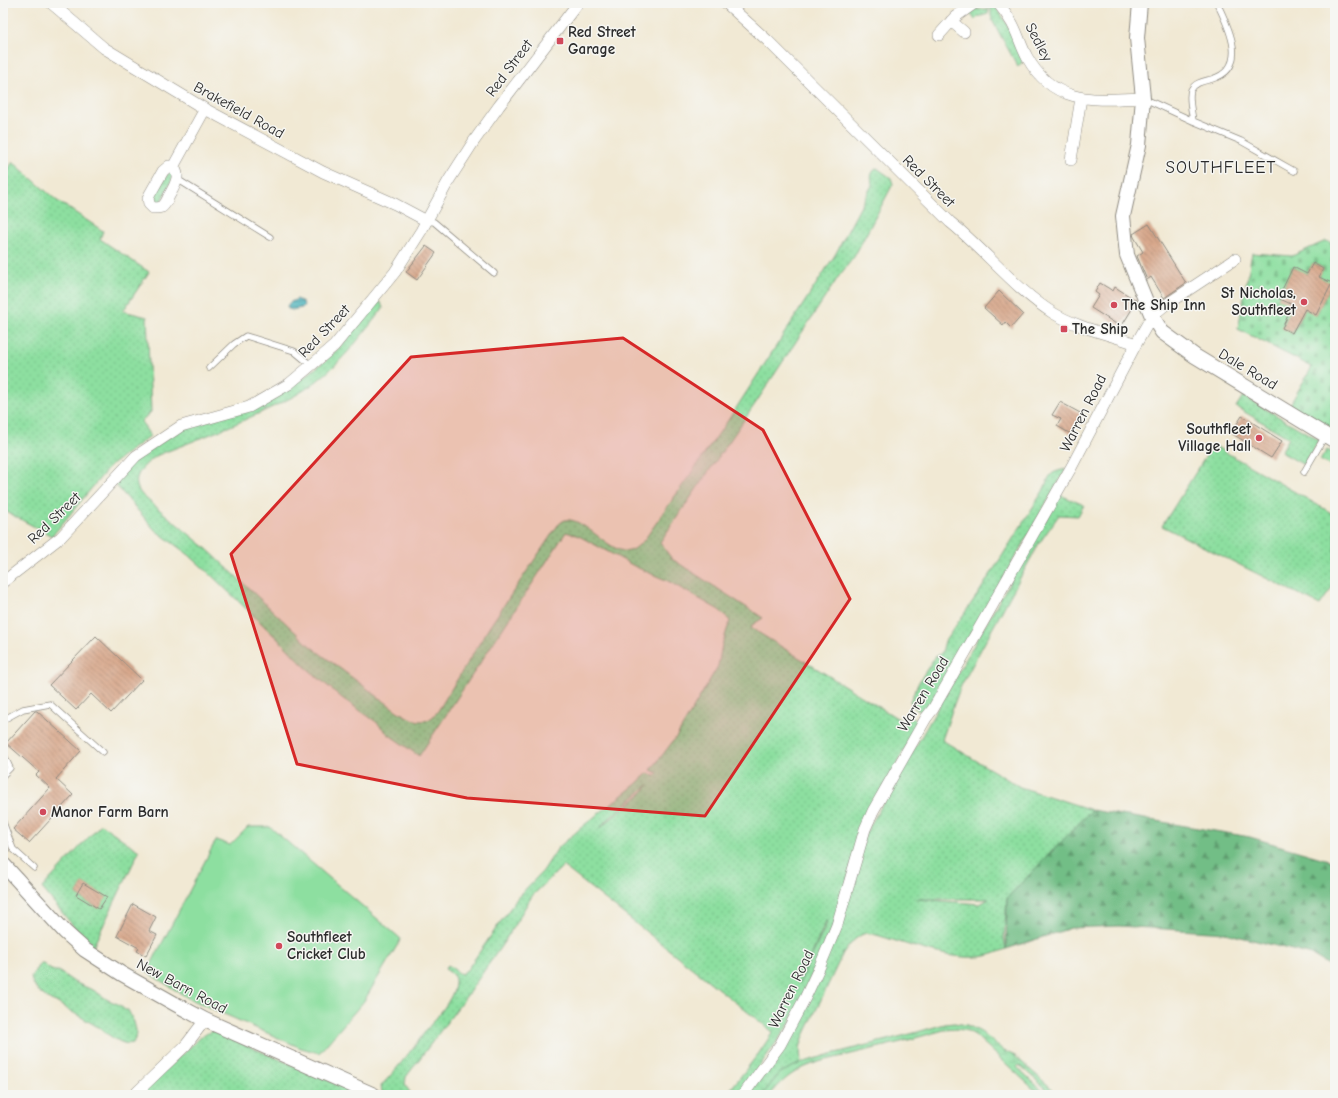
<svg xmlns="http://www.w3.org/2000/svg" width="1338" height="1098" font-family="'Comic Neue',sans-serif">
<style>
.green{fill:url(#green-dots);stroke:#5c8566;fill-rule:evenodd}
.forest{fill:url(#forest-firs);stroke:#4e7458}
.wetland{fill:url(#wetland-marsh);stroke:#5c8566}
.cemetery{fill:url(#cemetery-stones);stroke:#5c8566;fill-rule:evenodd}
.pitch{fill:#8ddfa0;stroke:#5c8566}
.water{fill:url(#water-rules);stroke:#346c71}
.building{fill:url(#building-back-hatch)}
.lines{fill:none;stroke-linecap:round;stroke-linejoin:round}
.service-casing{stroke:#8e8a80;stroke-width:7}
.minor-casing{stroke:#8e8a80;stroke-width:12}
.tertiary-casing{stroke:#8e8a80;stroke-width:16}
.service{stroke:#fff;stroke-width:5.5}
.minor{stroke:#fff;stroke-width:11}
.tertiary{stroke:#fff;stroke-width:14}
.marked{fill:#d62828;fill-opacity:0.2;stroke:#d62828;stroke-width:3;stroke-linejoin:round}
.poi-dot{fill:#d1495b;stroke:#f6f6f2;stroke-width:1.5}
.labels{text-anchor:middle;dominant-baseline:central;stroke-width:3;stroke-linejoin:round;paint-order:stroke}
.poi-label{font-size:15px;font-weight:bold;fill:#2b2b2b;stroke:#f6f6f2;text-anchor:start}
.street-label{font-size:15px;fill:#2b2b2b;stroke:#f6f6f2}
.quarter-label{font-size:17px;letter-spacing:1px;fill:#2b2b2b;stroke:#f6f6f2}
</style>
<defs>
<pattern id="green-dots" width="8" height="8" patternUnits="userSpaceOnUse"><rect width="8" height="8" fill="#8ddfa0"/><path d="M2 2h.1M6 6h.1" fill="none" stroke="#7ac08a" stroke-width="1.8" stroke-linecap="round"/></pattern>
<pattern id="forest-firs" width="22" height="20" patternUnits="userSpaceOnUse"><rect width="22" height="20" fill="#72be86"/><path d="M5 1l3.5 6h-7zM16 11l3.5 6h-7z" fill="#5e9b6e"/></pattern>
<pattern id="wetland-marsh" width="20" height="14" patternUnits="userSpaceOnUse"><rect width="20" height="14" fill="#8ddfa0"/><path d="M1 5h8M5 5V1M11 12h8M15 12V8" fill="none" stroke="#7ac08a"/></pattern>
<pattern id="cemetery-stones" width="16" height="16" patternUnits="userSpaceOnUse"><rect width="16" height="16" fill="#8ddfa0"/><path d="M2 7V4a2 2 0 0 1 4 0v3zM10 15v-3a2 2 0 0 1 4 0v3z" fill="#7ac08a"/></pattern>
<pattern id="water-rules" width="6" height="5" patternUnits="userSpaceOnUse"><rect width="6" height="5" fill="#3cadb7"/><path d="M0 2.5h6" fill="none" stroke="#338d95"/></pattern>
<pattern id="building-back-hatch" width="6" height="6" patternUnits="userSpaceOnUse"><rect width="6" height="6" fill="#d8a88c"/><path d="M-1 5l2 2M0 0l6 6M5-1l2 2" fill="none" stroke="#af8973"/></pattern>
</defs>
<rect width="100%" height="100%" fill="#f6f6f2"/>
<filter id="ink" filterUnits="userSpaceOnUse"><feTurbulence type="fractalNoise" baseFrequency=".025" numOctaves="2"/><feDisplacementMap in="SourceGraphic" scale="8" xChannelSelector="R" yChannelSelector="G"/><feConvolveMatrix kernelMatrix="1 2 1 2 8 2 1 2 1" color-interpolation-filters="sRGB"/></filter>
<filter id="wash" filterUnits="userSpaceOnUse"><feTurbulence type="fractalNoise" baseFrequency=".012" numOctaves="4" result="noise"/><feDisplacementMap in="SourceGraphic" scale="16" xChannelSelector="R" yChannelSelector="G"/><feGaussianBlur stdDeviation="0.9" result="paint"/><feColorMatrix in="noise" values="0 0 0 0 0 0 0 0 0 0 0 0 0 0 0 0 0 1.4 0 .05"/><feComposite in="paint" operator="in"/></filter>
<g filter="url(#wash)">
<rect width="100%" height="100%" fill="#f1e9d4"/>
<path class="green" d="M 991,5 C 1003,8 1018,49 1023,61 L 1018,67 L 992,20 L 991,15 Z
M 977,8 L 979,10 L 983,9 L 989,9 L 988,14 L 978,17 L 975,20 L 971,14 L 967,13 Z
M 13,162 L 56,200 L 103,231 L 100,239 L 149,272 L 123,311 L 147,317 L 151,412 L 141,421 L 150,436 L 110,466 L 52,536 L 3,510 L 3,176 Z
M 877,168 L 891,178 L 893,184 L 854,257 L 839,276 L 755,404 L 660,542 L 666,551 L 672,559 L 763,618 L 752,625 L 751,628 L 905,723 C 910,717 914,717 920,721 L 864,823 L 834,925 L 790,1023 L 739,1095 L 726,1095 L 759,1053 L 773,1032 L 563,866 L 532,896 L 504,942 L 468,994 L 406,1077 L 405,1085 L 412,1095 L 386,1095 L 382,1092 L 381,1086 C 398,1068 413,1048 428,1028 C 437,1017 457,995 455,980 C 455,975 448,971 445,969 L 448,965 L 459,973 L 461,974 L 467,970 L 518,897 L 543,871 L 558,848 L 583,826 L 635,785 L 648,773 L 653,775 L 654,777 L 658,773 L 651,770 L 677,736 L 718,666 L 722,645 L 730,621 L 719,610 L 668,581 L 636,567 L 579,536 L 566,532 L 419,756 L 388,734 L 375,721 L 342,698 L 302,664 L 285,646 L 211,575 L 189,555 L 155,530 L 115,484 L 131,462 L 178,431 L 268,399 L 303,378 L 324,362 L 342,345 L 377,301 L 381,303 L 383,308 C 363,334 343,361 318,380 C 301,394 281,403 262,412 C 228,428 193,441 158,455 C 144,464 127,479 143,496 L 207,549 L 310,646 L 397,711 C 412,720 426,728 438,711 L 490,626 L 558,525 C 561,523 563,520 566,520 C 584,517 612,556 630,551 C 636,549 641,543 645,539 L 731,416 L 835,255 L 872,185 C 871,177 870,173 877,168 ZM 649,784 L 643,792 L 600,828 L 604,823 ZM 827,919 L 826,925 L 799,984 Z
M 170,171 L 173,178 L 161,201 L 158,203 L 153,202 L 152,197 Z
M 1243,396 L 1319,440 L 1304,465 L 1281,452 L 1289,438 L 1236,407 Z
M 1213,445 L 1335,515 L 1335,583 L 1320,605 L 1162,526 Z
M 1327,450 L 1335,454 L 1335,468 L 1320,460 Z
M 1066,469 L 928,708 L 924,712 C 918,711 912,707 910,701 L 919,682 L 929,666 L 935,657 L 939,655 L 942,652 L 945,641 L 980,591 L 1043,491 C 1051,474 1048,473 1066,469 Z
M 1060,495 L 1084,505 L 1078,516 L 1059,515 L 1038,545 L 961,686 L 954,704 L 942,740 L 1020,787 L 1092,810 L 1007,898 L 1004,938 L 1006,949 C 996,953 987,957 976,957 C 944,959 905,943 873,934 L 866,933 L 861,935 L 854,940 L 843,953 L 803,1038 L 800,1048 L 801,1063 L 780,1073 L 762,1095 L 747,1095 L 810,996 L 866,833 ZM 917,899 L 989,899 L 980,904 Z
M 101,824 L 139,851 L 92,949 L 42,888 ZM 83,883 L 106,897 L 99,909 L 76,895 Z
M 40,963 L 43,963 C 46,967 52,972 58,971 L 74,982 L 95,991 L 108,1000 L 118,1004 L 125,1010 L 128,1010 L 134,1022 L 137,1034 L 133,1043 C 130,1044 125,1044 121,1042 C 111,1038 103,1030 93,1024 C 81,1017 68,1010 56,1002 C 46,999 32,988 31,977 Z
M 211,1031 L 213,1031 L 363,1095 L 138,1095 L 200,1038 Z"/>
<path class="forest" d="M 1092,810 L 1250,837 L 1335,862 L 1335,969 L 1312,955 L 1225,933 L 1119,926 L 1071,928 L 1006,949 L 1007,898 Z"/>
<path class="wetland" d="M 954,1023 L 967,1025 L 981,1032 L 1004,1051 L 1015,1056 L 1059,1095 L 1054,1095 L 1051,1093 L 1019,1065 L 1017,1067 L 1047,1095 L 1040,1095 L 975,1035 L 968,1031 L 957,1029 L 944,1030 L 901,1042 L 822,1061 C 797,1069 787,1075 770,1095 L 762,1095 L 780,1073 L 801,1063 L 828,1055 L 914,1033 L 945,1024 Z"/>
<path class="cemetery" d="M 1326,241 L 1335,244 L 1335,429 L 1288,408 L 1312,367 L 1238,329 L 1252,253 L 1292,256 ZM 1313,263 L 1323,268 L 1319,277 L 1332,284 L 1316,315 L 1305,309 L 1293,333 L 1282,328 L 1293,305 L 1278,298 L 1293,267 L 1307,274 Z"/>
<path class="pitch" d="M 248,827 L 270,827 L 401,939 L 364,1001 L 319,1053 L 301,1048 L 188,998 L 147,972 L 216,840 L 230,845 Z"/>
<path class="water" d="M 297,299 L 303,302 L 304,305 L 302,308 L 292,310 L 288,309 L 287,306 L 289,303 Z"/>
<g id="blocks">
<path class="building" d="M 1149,224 L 1186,283 L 1164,298 L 1151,277 L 1147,280 L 1137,256 L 1143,252 L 1134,237 L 1133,234 Z
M 426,246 L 436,253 L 417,280 L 406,272 Z
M 1313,263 L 1323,269 L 1319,277 L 1332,283 L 1316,315 L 1305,309 L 1292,333 L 1282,328 L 1293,305 L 1278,298 L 1293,267 L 1307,274 Z
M 1100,283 L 1113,291 L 1115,287 L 1137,301 L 1121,327 L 1091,308 L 1099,295 L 1095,292 Z
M 999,291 L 1023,314 L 1011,328 L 1005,322 L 1003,325 L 984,308 Z
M 1060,402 L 1082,414 L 1071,434 L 1057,426 L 1061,419 L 1052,415 Z
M 1242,416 L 1282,441 L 1271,458 L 1231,433 Z
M 96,636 L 142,680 L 111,713 L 91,694 L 76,710 L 49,685 Z
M 35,711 L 37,711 L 81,751 L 56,779 L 73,795 L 29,843 L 13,829 L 50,788 L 36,775 L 39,772 L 6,743 Z
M 83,883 L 107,897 L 99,909 L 76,895 Z
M 133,904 L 156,917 L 149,931 L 157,935 L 146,956 L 137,951 L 139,948 L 117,936 Z"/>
</g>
</g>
<g filter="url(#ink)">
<use href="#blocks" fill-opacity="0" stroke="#8e8a80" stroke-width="1"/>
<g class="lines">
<g class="service-casing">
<path id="service" d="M 1143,98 L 1193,121 L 1241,141 L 1294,171
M 1193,121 C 1192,112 1188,98 1191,90 C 1195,82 1205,81 1212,79 C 1250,68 1228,26 1217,3
M 177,179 L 270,237
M 427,221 L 434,222 L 494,273
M 209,368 L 234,344 L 246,336 L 294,351 L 312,366
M 1304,472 L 1325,436
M 3,720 L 23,709 L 50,704 L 103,752
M 3,753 L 10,768 L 3,775
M 3,822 L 13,849 L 34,868"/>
</g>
<g class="minor-casing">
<path id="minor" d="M 51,3 L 104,48 L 205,109 L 323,172 L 395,204 L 427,221
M 726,3 L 768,41 L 950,222 C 985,250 1016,290 1053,313 C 1078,328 1109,334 1136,344
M 998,3 C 1003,9 1008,16 1012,23 C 1018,34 1021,46 1027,57 C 1054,106 1095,100 1143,98
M 951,21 L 964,32
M 939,35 L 955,17 L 975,3
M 1071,160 L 1081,98
M 169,166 L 173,167 C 182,175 174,187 169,196 C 167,200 166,204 162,207 C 159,208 156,208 153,208 L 149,204 L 148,198 L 150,194 L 163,171 Z
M 173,167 L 205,109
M 3,582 L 61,537 L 136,456 L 181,426 L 249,407 L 289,384 L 334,346 L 395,272 L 421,231 L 449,180 L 474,141 L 499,106 L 578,3
M 134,1095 L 186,1045 L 205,1020
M 743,1095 L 780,1045 L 805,998 L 820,966 L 837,925 L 865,829 L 873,811 L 926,718 L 933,709 L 1072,466 L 1136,344 L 1152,316 L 1164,306 L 1235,259"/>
</g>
<g class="tertiary-casing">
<path id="tertiary" d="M 1140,3 L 1137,38 L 1143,98 L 1139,145 L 1123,216 L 1127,255 L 1152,316 L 1162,332 L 1195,356 L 1335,441
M 3,864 L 65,932 L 85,950 L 122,974 L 177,1005 L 205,1020 L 374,1095"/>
</g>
<use href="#service" class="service"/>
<use href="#minor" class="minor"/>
<use href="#tertiary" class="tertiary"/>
</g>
</g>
<path class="marked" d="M 623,338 L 763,430 L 850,599 L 705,816 L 467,798 L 297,764 L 231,554 L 411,357 Z"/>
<g class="poi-dot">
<rect x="556" y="37" width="8" height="8" rx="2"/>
<circle cx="1304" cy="302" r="4"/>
<circle cx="1114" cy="305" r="4"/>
<rect x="1060" y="325" width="8" height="8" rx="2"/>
<circle cx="1259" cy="438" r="4"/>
<circle cx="43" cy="812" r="4"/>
<circle cx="279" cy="946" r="4"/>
</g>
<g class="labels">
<g class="poi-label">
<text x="568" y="32">Red Street<tspan x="568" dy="17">Garage</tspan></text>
<text x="1296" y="293" text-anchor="end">St Nicholas,<tspan x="1296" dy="17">Southfleet</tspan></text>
<text x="1122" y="305">The Ship Inn</text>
<text x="1072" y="329">The Ship</text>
<text x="1251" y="429" text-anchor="end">Southfleet<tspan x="1251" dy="17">Village Hall</tspan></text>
<text x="51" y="812">Manor Farm Barn</text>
<text x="287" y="937">Southfleet<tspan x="287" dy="17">Cricket Club</tspan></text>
</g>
<g class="street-label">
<text transform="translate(1039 42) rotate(62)">Sedley</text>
<text transform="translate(509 68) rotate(-53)">Red Street</text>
<text transform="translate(239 110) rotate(29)">Brakefield Road</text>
<text transform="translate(929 181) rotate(45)">Red Street</text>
<text transform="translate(324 331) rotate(-46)">Red Street</text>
<text transform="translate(1248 369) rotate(31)">Dale Road</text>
<text transform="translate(1083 413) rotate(-63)">Warren Road</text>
<text transform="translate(54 518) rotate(-44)">Red Street</text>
<text transform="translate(923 694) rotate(-59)">Warren Road</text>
<text transform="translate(182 986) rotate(28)">New Barn Road</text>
<text transform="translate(791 989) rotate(-64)">Warren Road</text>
</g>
<g class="quarter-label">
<text x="1221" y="167">SOUTHFLEET</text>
</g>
</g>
<rect width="1338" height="1098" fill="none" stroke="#f6f6f2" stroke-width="16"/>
</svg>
